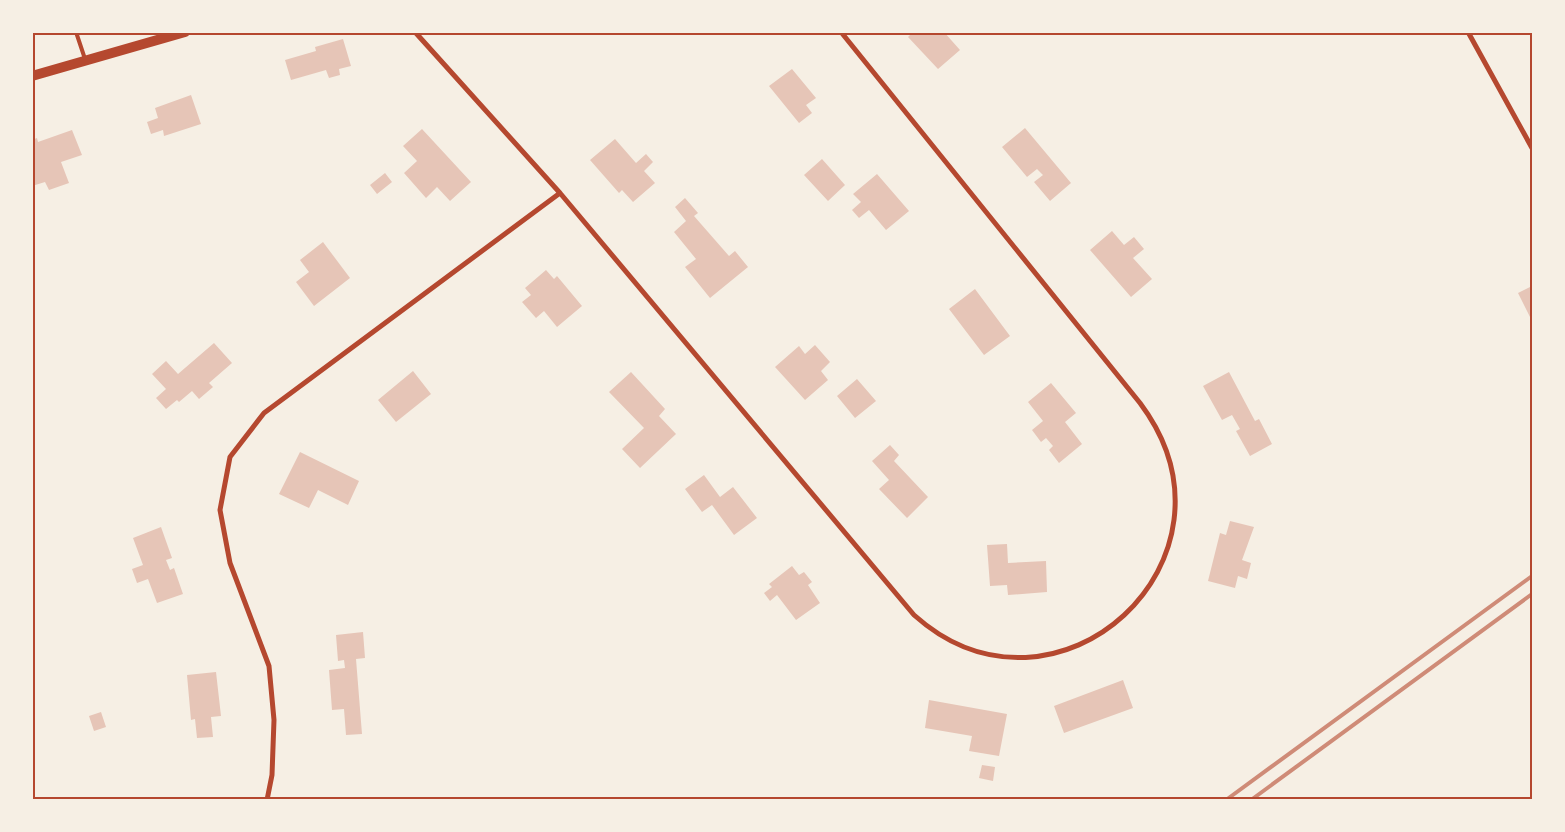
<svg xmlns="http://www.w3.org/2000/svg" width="1565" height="832" font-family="Figtree,sans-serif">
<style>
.building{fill:#e6c5b7}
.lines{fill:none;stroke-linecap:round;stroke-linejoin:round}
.service{stroke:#b5482f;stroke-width:4}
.minor{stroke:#b5482f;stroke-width:5}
.secondary{stroke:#b5482f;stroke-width:10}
.rail{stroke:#cf8b77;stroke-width:4}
.neatline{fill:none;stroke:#b5482f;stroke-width:2}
</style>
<rect width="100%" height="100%" fill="#f6efe4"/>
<path class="building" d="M 913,32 L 944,32 L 960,50 L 938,69 L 908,37 Z
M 343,39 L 351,66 L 339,69 L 340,75 L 329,78 L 326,70 L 291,80 L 285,60 L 316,51 L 315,47 Z
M 792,69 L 816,98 L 806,105 L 812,113 L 799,123 L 769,86 Z
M 191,95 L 201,124 L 164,136 L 163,130 L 151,134 L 147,122 L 158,118 L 155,108 Z
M 1025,128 L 1071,183 L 1050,201 L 1034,182 L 1043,175 L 1037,169 L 1027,177 L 1002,147 Z
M 422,129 L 471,182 L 450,201 L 437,187 L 426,198 L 404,173 L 417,161 L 403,146 Z
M 72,130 L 82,155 L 61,162 L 69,183 L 49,190 L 45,182 L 32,186 L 32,140 L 37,138 L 38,142 Z
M 615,139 L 636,163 L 646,154 L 653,162 L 644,171 L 655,183 L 633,202 L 622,190 L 619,193 L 590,160 Z
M 822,159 L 845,185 L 828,201 L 804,175 Z
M 385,173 L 392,182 L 377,194 L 370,185 Z
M 877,174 L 909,211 L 886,230 L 869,210 L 859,218 L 852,210 L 861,202 L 853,194 Z
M 685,198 L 698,213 L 694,216 L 729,256 L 735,251 L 748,267 L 710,298 L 685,267 L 696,259 L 674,232 L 686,221 L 675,207 Z
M 1112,231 L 1124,245 L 1134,237 L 1144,249 L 1133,258 L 1152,279 L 1131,297 L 1090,250 Z
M 323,242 L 350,278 L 314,306 L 296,282 L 309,272 L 300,260 Z
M 546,270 L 554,279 L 557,276 L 582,306 L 557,327 L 544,311 L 536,318 L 522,302 L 531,295 L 525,288 Z
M 1532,286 L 1532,321 L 1518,293 Z
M 975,289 L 1010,336 L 984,355 L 949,309 Z
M 214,343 L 232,363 L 209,383 L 213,387 L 199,399 L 192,391 L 179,402 L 177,400 L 166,409 L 156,398 L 166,389 L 152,374 L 166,361 L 178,374 Z
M 815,345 L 830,362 L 821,371 L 828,380 L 805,400 L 775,367 L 799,346 L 805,354 Z
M 413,371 L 431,394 L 396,422 L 378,400 Z
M 631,372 L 665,409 L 659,416 L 676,434 L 640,468 L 622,449 L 644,428 L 609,392 Z
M 1229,372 L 1255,421 L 1259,419 L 1272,444 L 1250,456 L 1236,431 L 1240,429 L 1232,415 L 1222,420 L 1203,386 Z
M 857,379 L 876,401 L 855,418 L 837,396 Z
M 1051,383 L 1076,413 L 1065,422 L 1082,444 L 1059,463 L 1049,450 L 1053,446 L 1046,438 L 1041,442 L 1032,430 L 1043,421 L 1028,402 Z
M 890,445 L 899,455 L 894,461 L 928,497 L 907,518 L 879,489 L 889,480 L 872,461 Z
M 300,452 L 359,481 L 348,505 L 318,490 L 309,508 L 279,494 Z
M 704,475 L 720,497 L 733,487 L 757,518 L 734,535 L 712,505 L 702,512 L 685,489 Z
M 1230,521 L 1254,527 L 1242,560 L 1251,563 L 1247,579 L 1238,576 L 1235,588 L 1208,581 L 1220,533 L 1226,535 Z
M 161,527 L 172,558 L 166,560 L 170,570 L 174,568 L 183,594 L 157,603 L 148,579 L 137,583 L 132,569 L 143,565 L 133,538 Z
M 1007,544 L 1008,563 L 1046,561 L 1047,592 L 1008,595 L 1007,585 L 990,586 L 987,545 Z
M 792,566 L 799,575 L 804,572 L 812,582 L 808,585 L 820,603 L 796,620 L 777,595 L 770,601 L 764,593 L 772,587 L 769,584 Z
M 363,632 L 365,658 L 356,659 L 362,734 L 346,735 L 344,709 L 332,710 L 329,670 L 345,668 L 344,660 L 338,661 L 336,635 Z
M 216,672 L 221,716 L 211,717 L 213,737 L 197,738 L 195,719 L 191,720 L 187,675 Z
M 1123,680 L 1133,708 L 1064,733 L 1054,706 Z
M 929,700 L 1007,714 L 999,756 L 969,751 L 972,736 L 925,728 Z
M 101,712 L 106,727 L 94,731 L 89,716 Z
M 982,765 L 995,767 L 993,781 L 979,778 Z"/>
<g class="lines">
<path class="service" d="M 76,32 L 85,59"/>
<path class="minor" d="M 415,32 L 560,193 L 914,615 C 1056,742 1257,559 1140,403 L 841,32
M 1468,32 L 1532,148
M 267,800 L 272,775 L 274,720 L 269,666 L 230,563 L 220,510 L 230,457 L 264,413 L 560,193"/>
<path class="secondary" d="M 32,76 L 185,32"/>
<path class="rail" d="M 1226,800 L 1532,576
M 1251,800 L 1532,594"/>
</g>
<rect width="1565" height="832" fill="none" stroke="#f6efe4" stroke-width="68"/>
<rect x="34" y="34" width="1497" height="764" class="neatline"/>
</svg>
